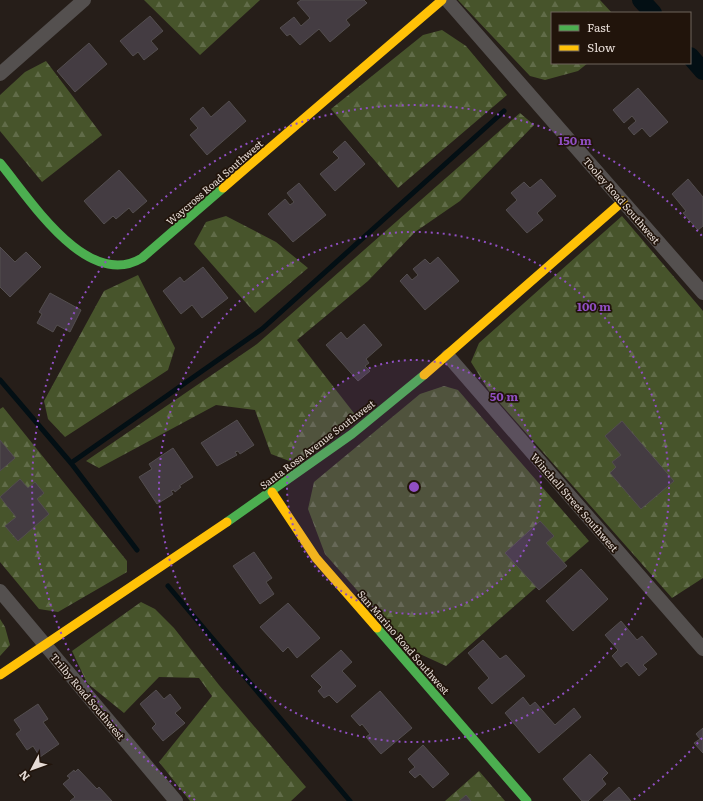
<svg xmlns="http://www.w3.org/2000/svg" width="703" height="801" font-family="Literata,serif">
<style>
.forest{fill:url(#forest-firs)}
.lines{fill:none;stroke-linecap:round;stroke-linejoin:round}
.stream{stroke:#030f14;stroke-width:5}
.canal{stroke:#030f14;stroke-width:18}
.building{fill:#443c42;stroke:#534e4f}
.street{stroke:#54504f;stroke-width:14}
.fast{stroke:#4caf50;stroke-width:9}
.slow{stroke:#ffc107;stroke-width:9}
.ring{fill:none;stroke:#904fc3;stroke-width:2;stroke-dasharray:2 4}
.labels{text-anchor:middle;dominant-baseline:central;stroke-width:3.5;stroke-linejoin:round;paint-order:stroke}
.street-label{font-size:10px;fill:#e5dbd5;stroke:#21140b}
.centre{fill:#904fc3;stroke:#21140b;stroke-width:2}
.ring-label{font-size:12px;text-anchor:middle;font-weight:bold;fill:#904fc3;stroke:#21140b;stroke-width:3.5;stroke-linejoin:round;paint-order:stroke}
</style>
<defs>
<pattern id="forest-firs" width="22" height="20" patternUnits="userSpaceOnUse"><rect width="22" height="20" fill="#47542b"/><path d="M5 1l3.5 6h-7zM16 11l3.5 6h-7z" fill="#616c49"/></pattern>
</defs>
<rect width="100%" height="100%" fill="#261e19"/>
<path class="forest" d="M 144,0 L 260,0 L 200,55 Z
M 458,0 L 600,0 L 612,13 L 552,13 L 552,63 L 588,63 L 578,71 L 545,80 L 530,76 Z
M 442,30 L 466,46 L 507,95 L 398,188 L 331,109 L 423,35 Z
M 46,61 L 102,135 L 42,182 L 0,131 L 0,95 L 25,72 Z
M 520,113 L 534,125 L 460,201 L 415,232 L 368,281 L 297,340 L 357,417 L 297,464 L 271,454 L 255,410 L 216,405 L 99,468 L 86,461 L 257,344 Z
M 226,216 L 276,242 L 308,268 L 255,313 L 194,244 L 206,222 Z
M 622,216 L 703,311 L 703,578 L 672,598 L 489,391 L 471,362 L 479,343 Z
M 138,275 L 175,348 L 168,370 L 65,437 L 48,419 L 44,401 L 104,291 Z
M 444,386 L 458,390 L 589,541 L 446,666 L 409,649 L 325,554 L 308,509 L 314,482 L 420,394 Z
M 3,407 L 127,561 L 127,572 L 58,612 L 39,609 L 0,562 L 0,409 Z
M 141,602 L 155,609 L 174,628 L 219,685 L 306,787 L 291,801 L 190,801 L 159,762 L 212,696 L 199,678 L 159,677 L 124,713 L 87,683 L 72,651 Z
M 0,619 L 5,627 L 10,645 L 0,656 Z
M 479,771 L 505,801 L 445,801 Z"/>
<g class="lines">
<path class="stream" d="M 0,380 L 71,463 L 137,550
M 71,463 L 262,329 L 504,111
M 168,586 L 350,801"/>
<path class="canal" d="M 641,0 L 653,13
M 690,56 L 703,71"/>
</g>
<path class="building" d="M 301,0 L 364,0 L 367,3 L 346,20 L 350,25 L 330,42 L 319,29 L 300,45 L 290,34 L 287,36 L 280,28 L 294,17 L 301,26 L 310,18 L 297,3 Z
M 150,16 L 163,31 L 151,41 L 158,49 L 144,60 L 138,52 L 133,56 L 120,41 Z
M 89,43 L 107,64 L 75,92 L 57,71 Z
M 638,88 L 668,122 L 650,137 L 642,128 L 634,135 L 628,128 L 636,121 L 632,116 L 624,123 L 613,110 Z
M 229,101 L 246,121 L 207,155 L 190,135 L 198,128 L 190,119 L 203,107 L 211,117 Z
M 345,141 L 365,164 L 335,191 L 320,174 L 339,158 L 333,152 Z
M 119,170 L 147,201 L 133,213 L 129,208 L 116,219 L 113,216 L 104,224 L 84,201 Z
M 541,179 L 556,196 L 537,213 L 543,220 L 527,233 L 506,210 L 517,200 L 511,193 L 524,182 L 530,188 Z
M 688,179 L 703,197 L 703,226 L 698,230 L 683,213 L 686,211 L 672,194 Z
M 299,183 L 326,215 L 293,242 L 268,214 L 285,199 L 290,205 L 294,202 L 287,193 Z
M 0,247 L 15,262 L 26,252 L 41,267 L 10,297 L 0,287 Z
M 438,257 L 459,281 L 425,310 L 400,281 L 407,274 L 412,280 L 418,275 L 413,269 L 425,259 L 430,264 Z
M 203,267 L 228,298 L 202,318 L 192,305 L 181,314 L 163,291 L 180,277 L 184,282 Z
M 50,293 L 81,310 L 70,332 L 57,325 L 53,332 L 37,323 L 42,314 L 39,312 Z
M 364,324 L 382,345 L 366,359 L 369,363 L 365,366 L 370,371 L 358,381 L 326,345 L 341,332 L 347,339 Z
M 237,420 L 254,445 L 240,454 L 238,451 L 235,452 L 237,455 L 217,466 L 201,443 Z
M 622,421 L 674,481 L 641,509 L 610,473 L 616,467 L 612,462 L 621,455 L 605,436 Z
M 0,440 L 15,458 L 0,471 Z
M 173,448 L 193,477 L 179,486 L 181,487 L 175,492 L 174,490 L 171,491 L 173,494 L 157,504 L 139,477 L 152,469 L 149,464 Z
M 20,479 L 28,488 L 35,482 L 44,493 L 37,499 L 49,514 L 18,541 L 5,526 L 16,517 L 0,497 Z
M 540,521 L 554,536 L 546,543 L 567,566 L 539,590 L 505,553 Z
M 254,552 L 272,578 L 266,582 L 274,594 L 260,604 L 233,566 Z
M 581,569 L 608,599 L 573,631 L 546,601 Z
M 288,603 L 320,638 L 297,658 L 288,647 L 283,652 L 260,627 Z
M 621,621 L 637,640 L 642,636 L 657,654 L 643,665 L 647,669 L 639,676 L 627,662 L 621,667 L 612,656 L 618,650 L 605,635 Z
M 483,640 L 500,659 L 506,655 L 525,676 L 492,704 L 478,688 L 489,678 L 468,653 Z
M 341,650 L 352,662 L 342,671 L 356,686 L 337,703 L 329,695 L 324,698 L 318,691 L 322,687 L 311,676 Z
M 156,690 L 164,699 L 170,694 L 181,708 L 175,713 L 185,723 L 163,741 L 152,728 L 156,724 L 140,704 Z
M 380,691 L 412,728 L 381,754 L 366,737 L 370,734 L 362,724 L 360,726 L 351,716 Z
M 523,697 L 530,706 L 535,702 L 555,725 L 574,708 L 581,717 L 539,753 L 505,713 Z
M 38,704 L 48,719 L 43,722 L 59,744 L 40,757 L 33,746 L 27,750 L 16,734 L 21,730 L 14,720 Z
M 703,728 L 703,753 L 694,743 L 700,739 L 696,734 Z
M 423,745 L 449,774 L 433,788 L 420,774 L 415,778 L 409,772 L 415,767 L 408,759 Z
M 590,754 L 608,773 L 602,779 L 606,784 L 588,801 L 582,801 L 563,779 Z
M 78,769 L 97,789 L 99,787 L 112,801 L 70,801 L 75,797 L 63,784 L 70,778 L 67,776 L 74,770 L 75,772 Z
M 619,787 L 631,801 L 603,801 Z
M 466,795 L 471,801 L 459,801 Z"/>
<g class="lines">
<path class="street" d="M 447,0 L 703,293
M 0,74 L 84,0
M 448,356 L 703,649
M 0,591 L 176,801"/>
<path class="fast" d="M 0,163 C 30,199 87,291 142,258 L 223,188
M 227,522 L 352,434 L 424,375
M 377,628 L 527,801"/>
<path class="slow" d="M 223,188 L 442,0
M 424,375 L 623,201
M 272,492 L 316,558 L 377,628
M 0,675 L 227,522"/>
</g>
<circle cx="414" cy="487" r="127" fill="#904fc3" fill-opacity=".12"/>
<g class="ring">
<circle cx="414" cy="487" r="127"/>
<circle cx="414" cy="487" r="255"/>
<path d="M702 738A382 382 0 0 1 633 800M195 800A382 382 0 1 1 702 236"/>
</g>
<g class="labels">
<g class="street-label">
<text transform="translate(214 182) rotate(-41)">Waycross Road Southwest</text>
<text transform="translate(622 200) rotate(49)">Tooley Road Southwest</text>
<text transform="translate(317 444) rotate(-37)">Santa Rosa Avenue Southwest</text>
<text transform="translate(575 502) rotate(49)">Winchell Street Southwest</text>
<text transform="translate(404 642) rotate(49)">San Marino Road Southwest</text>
<text transform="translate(88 696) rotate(50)">Trilby Road Southwest</text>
</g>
</g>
<circle cx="414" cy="487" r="6" class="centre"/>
<g class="ring-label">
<text x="575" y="145">150 m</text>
<text x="594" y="311">100 m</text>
<text x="504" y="401">50 m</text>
</g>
<rect x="551" y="12" width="140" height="52" fill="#21140b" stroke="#6f645c"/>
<rect x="559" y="25" width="20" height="6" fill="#4caf50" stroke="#6f645c"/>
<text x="587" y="32" font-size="12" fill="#e5dbd5">Fast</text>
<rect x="559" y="45" width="20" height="6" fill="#ffc107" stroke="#6f645c"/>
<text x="587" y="52" font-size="12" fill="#e5dbd5">Slow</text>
<g transform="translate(32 769) rotate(229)" stroke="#21140b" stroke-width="3" paint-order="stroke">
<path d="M0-3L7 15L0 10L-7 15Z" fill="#e5dbd5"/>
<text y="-6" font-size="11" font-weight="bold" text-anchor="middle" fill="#e5dbd5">N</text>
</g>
</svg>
